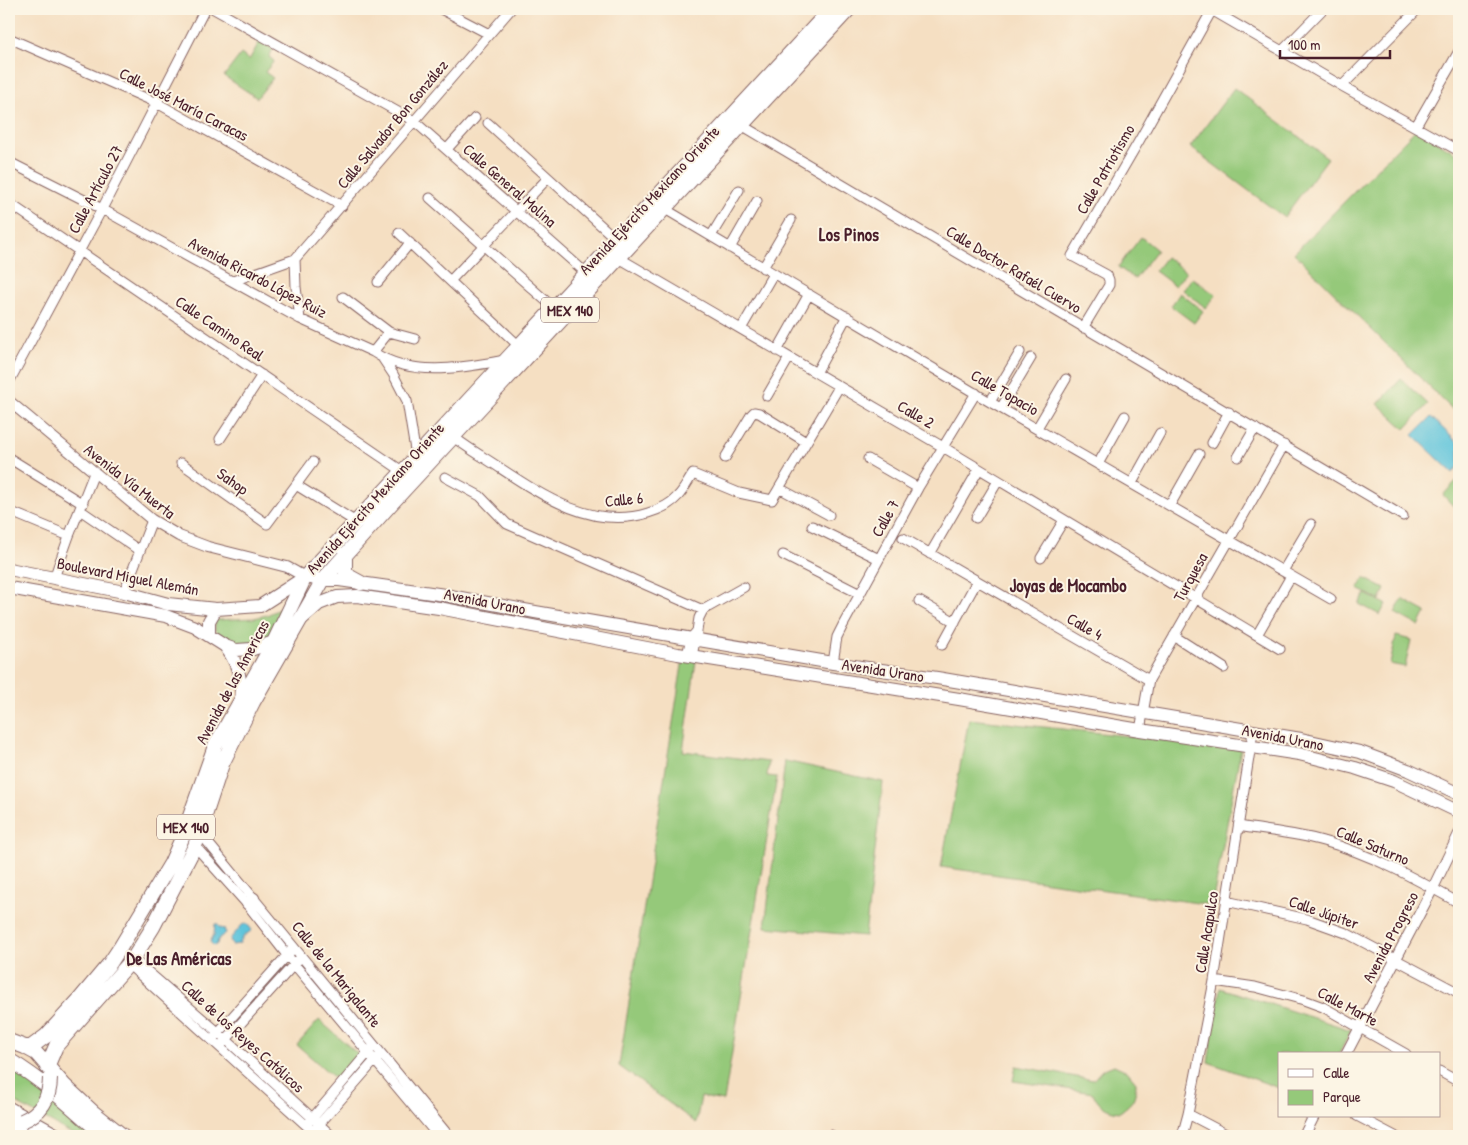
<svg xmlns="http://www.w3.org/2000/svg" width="1468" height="1145" font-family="'Patrick Hand',sans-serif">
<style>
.green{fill:#95c97a;stroke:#707452}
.water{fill:#5ec4db;stroke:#547283}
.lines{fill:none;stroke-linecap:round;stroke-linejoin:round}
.minor-casing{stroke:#866260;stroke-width:11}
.tertiary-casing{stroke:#866260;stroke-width:12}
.secondary-casing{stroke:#866260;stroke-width:14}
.primary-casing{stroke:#866260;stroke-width:16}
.minor{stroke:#fff;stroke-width:9}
.tertiary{stroke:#fff;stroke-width:10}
.secondary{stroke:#fff;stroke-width:12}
.primary{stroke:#fff;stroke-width:14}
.primary-bridge-casing{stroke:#866260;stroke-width:16;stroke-linecap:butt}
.primary-bridge{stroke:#fff;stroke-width:14}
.labels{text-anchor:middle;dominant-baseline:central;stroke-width:4;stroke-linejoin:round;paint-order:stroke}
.shield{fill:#fcf5e5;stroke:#7f5f63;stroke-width:1}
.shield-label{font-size:15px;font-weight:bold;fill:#4a1f2b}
.street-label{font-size:16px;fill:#4a1f2b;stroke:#fcf5e5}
.neighbourhood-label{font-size:18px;font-weight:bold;fill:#4a1f2b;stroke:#fcf5e5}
</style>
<rect width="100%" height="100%" fill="#fcf5e5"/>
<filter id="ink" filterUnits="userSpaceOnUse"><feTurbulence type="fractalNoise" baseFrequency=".02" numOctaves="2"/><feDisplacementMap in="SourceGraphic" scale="10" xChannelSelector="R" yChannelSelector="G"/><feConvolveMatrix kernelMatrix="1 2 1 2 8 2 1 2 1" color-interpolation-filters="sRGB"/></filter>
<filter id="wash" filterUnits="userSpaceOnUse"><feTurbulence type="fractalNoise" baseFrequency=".0096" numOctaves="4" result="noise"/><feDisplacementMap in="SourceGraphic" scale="20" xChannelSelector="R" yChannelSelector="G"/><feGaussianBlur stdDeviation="1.12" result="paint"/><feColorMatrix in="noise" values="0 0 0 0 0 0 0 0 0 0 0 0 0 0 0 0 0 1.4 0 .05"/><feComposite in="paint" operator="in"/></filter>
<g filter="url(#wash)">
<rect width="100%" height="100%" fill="#f5dfc2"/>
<path class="green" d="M 260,41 L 273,49 L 269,57 L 274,61 L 265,72 L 273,78 L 257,98 L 224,76 L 241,54 L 249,60 Z
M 1234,88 L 1328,158 L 1284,217 L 1190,147 Z
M 1416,129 L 1459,155 L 1459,416 L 1294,253 Z
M 1141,237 L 1157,250 L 1135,279 L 1118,267 Z
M 1166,257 L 1186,272 L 1175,286 L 1155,271 Z
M 1192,278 L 1216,295 L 1206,308 L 1183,290 Z
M 1180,293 L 1203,311 L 1194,323 L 1171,306 Z
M 1401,379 L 1428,404 L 1405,429 L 1378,404 Z
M 1459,478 L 1459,512 L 1443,495 Z
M 1364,578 L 1385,589 L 1380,600 L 1358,589 Z
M 1365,594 L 1386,604 L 1380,615 L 1359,604 Z
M 1402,599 L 1426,612 L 1419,626 L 1395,613 Z
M 285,606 L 270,636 C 254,646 227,648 215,630 L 215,621 L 217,620 L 254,618 L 267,615 Z
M 1396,636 L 1411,640 L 1405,667 L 1390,664 Z
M 683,659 L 696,661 L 683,751 L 769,762 L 767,776 L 777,777 L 724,1101 L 701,1097 L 696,1123 L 619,1066 Z
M 969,719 L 1241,748 L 1212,905 L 941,867 Z
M 785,761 L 883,782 L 865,936 L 765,927 Z
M 1220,988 L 1351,1030 L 1339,1054 L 1279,1054 L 1279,1088 L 1208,1062 Z
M 319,1020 L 359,1055 L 337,1080 L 297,1045 Z
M 1114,1065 L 1127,1071 L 1136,1082 C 1136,1099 1133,1102 1120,1112 C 1106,1111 1098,1105 1093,1093 L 1013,1081 L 1016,1066 L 1093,1080 L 1102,1070 Z
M 9,1066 L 38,1086 L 94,1136 L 76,1136 L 9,1099 Z"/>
<path class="water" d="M 1431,417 L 1459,444 L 1459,466 L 1453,473 L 1413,435 Z
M 215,924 L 217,924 L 220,928 L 224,929 L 226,933 L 219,938 L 217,944 L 214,946 L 210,942 L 214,935 Z
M 243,924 L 247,924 L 252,930 L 244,936 L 239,944 L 232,945 L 230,939 Z"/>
</g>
<g filter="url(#ink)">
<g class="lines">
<g class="minor-casing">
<path id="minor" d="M 214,9 L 414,121 L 586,273
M 441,9 L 489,34
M 1210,9 L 1342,86 L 1459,151
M 9,38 L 157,103 L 342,206
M 1282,51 L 1323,9
M 1342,86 L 1418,9
M 488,123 L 617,240
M 738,123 L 1403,516
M 1416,126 L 1459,51
M 447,149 L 475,118
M 9,162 L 102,209 L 300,319 L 373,352 C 412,378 462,368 505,360
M 430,198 L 554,308
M 9,203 L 405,473
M 665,209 L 990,402 L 1331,599
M 399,233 L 519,346
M 711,236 L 739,190
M 730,248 L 757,201
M 619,258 L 943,447 L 1280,649
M 295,259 L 296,287 L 300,319
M 763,268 L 791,220
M 233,281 L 295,259 L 511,9
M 450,281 L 548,178
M 378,282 L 410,243
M 343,297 L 389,332 L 415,339
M 1083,328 L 1109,285 L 1109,280 L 1107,275 L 1072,256 L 1139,141 L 1212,10
M 741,329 L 773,274
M 777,351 L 809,294
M 373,352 L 389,332
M 383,359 L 393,374 L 407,401 L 416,456 L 418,458
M 816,373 L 847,316
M 9,382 L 102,209 L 205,9
M 767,396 L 789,358
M 990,402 L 1020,352
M 1001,408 L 1031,358
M 1037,428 L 1066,379
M 450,434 C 465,447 484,457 500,468 C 544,497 594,530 648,513 C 658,510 671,504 678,496 C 684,490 688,481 693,474 L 739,493 L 772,500 L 839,387
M 220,439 L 262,375
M 1212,443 L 1229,412
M 1238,457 L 1255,428
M 9,458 L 83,504
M 725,458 L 751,415 L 754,412 L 759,413 L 806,442
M 868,459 L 918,488
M 181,463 L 267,524 L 313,462
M 1098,464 L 1125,416
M 445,477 L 480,496 L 507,524 L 703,610
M 1132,483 L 1160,433
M 296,485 L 356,522
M 779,488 L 829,515
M 1170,505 L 1199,454
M 80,510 L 140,551
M 9,511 L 69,536
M 976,518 L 998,481
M 812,526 L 879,559
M 903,538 L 1149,680
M 930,554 L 979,469
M 783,555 L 860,594
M 1041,558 L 1064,520
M 1283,571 L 1311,524
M 54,578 L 69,536 L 94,473
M 124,592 L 152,520
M 919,601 L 955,622
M 697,631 L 699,618 L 703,610 L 744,587
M 1257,635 L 1291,576
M 1174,636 L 1224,668
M 942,645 L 977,581
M 687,655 L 691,638 L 697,631 L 692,656
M 833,663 L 837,637 L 843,625 L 918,488 L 976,393
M 1140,730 L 1149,680 L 1284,445
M 1239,826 C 1267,831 1296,833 1323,841 C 1371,854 1416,879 1459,903
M 200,833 L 449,1136
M 195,846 L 247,904 L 294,964 L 438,1136
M 1226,901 L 1307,919 L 1346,933 L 1459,993
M 133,959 L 219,1033 L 332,1136
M 128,964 L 318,1136
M 1214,981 L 1255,987 L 1304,1000 L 1323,1007 L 1406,1054
M 215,1036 L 291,951
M 223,1043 L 298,960
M 1439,1071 L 1459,1082
M 1188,1114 L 1230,1136
M 1357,1116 L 1395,1136
M 310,1121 L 371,1049
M 316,1128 L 377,1058
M 831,1136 L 831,1135
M 1182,1136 L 1188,1114 L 1214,981 L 1253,732"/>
</g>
<g class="tertiary-casing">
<path id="tertiary" d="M 9,401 L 152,520 L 179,536 L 208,547 L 287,567 L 305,577
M 247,904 L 254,898
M 1346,1054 L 1433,888 L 1459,834
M 1304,1136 L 1314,1116"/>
</g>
<g class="secondary-casing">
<path id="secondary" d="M 9,569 L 124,592 L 168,604 L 216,609 L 260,606 L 305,577 L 323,580 L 339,580 L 445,595 L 535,612 L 833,663 L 937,678 L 1301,739 L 1360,752 L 1408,770 L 1459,794
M 9,588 L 166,616 L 195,627 L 225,646 L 236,650 L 253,649 L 274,642 L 278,639
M 303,618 L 319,604 L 337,597 L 357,596 L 439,608 L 678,654 L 959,699 L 1140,730 L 1299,754 L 1355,768 L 1394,781 L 1459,812
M 209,636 L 209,621 L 216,609
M 225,646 C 239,665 240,675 242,698"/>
</g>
<g class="primary-casing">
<path id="primary" d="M 345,554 L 345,571 L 350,577 L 361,583
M 9,1041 L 25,1047 L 36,1053 L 64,1085 L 94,1113 L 123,1136
M 25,1047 L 31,1047 L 46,1036 L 79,1000 L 110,963 L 120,948 L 171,863 L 183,836 L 215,746 L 274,642 L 305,577 L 831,9
M 9,1060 C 44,1081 74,1109 104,1136
M 47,1067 L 56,1046 L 133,959 L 153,927 L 195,846 L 222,764 L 253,702 L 323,580 L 390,505 L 849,9
M 9,1109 L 57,1136
M 11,1122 L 30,1136"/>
</g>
<use href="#minor" class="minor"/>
<use href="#tertiary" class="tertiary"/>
<use href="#secondary" class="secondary"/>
<use href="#primary" class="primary"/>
<g class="primary-bridge-casing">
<path id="primary-bridge" d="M 22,1121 C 41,1113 50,1099 50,1078"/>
</g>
<use href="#primary-bridge" class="primary-bridge"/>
</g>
</g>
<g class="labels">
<g class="shield">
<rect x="541" y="297.5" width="58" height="25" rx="4"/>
<rect x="157" y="814.5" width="58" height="25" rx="4"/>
</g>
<g class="shield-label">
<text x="570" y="310">MEX 140</text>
<text x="186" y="827">MEX 140</text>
</g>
<g class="street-label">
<text transform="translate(184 104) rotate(27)">Calle José María Caracas</text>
<text transform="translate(392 124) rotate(-50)">Calle Salvador Bon González</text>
<text transform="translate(1105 169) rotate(-60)">Calle Patriotismo</text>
<text transform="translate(510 185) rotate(41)">Calle General Molina</text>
<text transform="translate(95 189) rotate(-62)">Calle Artículo 27</text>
<text transform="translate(649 200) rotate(-47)">Avenida Ejército Mexicano Oriente</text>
<text transform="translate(1014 269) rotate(31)">Calle Doctor Rafaél Cuervo</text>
<text transform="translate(258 277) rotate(28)">Avenida Ricardo López Ruiz</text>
<text transform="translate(220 328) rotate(34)">Calle Camino Real</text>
<text transform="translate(1005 392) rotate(30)">Calle Topacio</text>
<text transform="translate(916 414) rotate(30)">Calle 2</text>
<text transform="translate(130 481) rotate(38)">Avenida Vía Muerta</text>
<text transform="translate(233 481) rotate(35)">Sahop</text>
<text transform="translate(375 498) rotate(-48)">Avenida Ejército Mexicano Oriente</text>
<text transform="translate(624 499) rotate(-6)">Calle 6</text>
<text transform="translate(885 518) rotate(-61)">Calle 7</text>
<text transform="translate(128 576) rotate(11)">Boulevard Miguel Alemán</text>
<text transform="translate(1190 577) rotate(-61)">Turquesa</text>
<text transform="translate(485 601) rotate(11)">Avenida Urano</text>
<text transform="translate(1085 626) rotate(30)">Calle 4</text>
<text transform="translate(883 670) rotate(9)">Avenida Urano</text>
<text transform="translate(232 682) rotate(-62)">Avenida de las Americas</text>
<text transform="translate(1283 737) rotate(11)">Avenida Urano</text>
<text transform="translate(1373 845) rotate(23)">Calle Saturno</text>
<text transform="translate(1324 912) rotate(19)">Calle Júpiter</text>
<text transform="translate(1206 932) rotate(-81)">Calle Acapulco</text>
<text transform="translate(1390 937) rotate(-62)">Avenida Progreso</text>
<text transform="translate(337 974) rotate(51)">Calle de la Marigalante</text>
<text transform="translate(1348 1006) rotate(28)">Calle Marte</text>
<text transform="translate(243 1036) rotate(42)">Calle de los Reyes Católicos</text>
</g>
<g class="neighbourhood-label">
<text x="849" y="234">Los Pinos</text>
<text x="1068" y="585">Joyas de Mocambo</text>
<text x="179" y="958">De Las Américas</text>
</g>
</g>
<rect width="1468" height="1145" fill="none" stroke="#fcf5e5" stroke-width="30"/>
<rect x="1278" y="1052" width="162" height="65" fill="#fcf5e5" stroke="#b59f9b"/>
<rect x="1288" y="1069" width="25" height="8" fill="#ffffff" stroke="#b59f9b"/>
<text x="1323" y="1078" font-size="15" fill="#4a1f2b">Calle</text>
<rect x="1288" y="1090" width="25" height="15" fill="#95c97a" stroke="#b59f9b"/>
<text x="1323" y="1102" font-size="15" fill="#4a1f2b">Parque</text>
<path d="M1280 50v8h110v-8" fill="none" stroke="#4a1f2b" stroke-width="2.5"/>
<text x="1288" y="50" font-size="15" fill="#4a1f2b" stroke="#fcf5e5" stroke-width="4" paint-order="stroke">100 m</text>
</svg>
